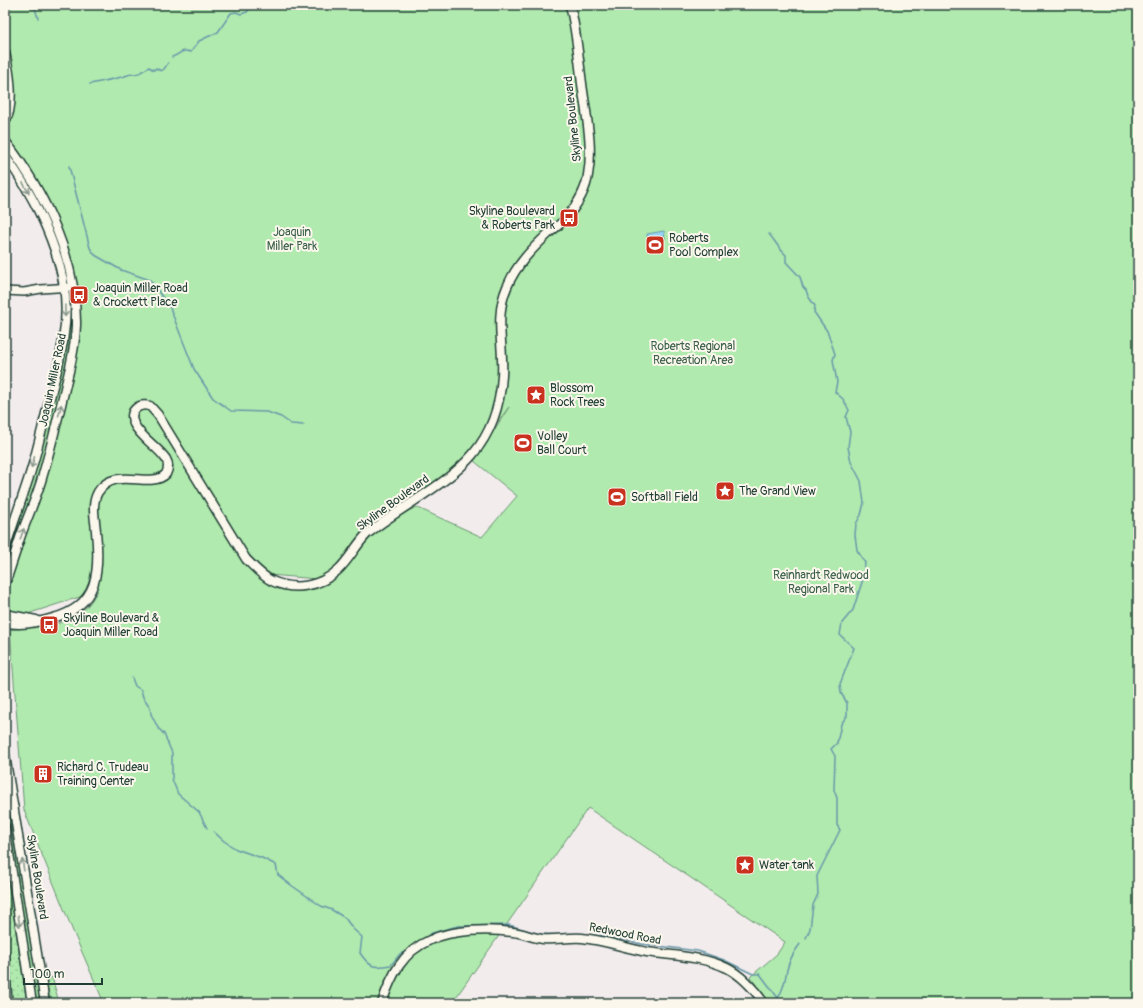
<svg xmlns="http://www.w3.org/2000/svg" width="1143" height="1008" font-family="Pangolin,sans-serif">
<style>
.grass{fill:url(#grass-dots);stroke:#689471}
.green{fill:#b0eaae;stroke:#689471;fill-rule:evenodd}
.water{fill:#97d5f8;stroke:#6798aa}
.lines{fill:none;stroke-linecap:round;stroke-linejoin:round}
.stream{stroke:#6798aa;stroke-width:1.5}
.minor-casing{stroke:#1f3d34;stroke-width:10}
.major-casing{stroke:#1f3d34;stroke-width:11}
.minor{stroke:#fbf7ec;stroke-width:7}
.major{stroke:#fbf7ec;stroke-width:8}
.oneway{stroke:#8d9a90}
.labels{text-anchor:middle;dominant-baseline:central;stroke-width:4;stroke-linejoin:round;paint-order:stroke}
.street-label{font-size:12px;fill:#1f3d34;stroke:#fbf7ec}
.poi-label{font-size:12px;fill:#1f3d34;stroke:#fbf7ec;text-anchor:start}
.park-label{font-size:12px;fill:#3c604c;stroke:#fbf7ec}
</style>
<defs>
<pattern id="grass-dots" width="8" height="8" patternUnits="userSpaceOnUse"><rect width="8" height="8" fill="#b0eaae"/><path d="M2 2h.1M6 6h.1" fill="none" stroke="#97ca96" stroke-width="1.8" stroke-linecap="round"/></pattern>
</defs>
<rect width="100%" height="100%" fill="#f3eced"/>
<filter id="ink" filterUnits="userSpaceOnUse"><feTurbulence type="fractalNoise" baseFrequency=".025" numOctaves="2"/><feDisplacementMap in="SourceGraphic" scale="8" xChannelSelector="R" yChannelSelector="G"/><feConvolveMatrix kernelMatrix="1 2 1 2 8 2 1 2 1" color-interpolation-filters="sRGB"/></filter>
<g filter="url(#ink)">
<path class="grass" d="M 6,814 C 14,822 10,837 16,847 L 42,1003 L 35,1003 Z
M 5,862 L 27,1003 L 11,1003 L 10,962 L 5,931 Z
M 52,977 L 58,999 L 59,1001 L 62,1001 L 63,1003 L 50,1003 L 47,981 Z"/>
<path class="green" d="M 5,5 L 1138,5 L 1138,1003 L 770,1003 L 750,977 L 777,954 L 785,942 L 588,808 L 452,1003 L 104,1003 L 72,929 L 24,810 L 10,630 C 34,626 64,628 82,611 C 89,606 93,598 98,591 L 12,619 L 5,618 L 5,542 L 33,457 L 51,384 L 64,304 L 54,253 L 26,194 L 5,161 ZM 509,407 L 474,461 L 517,496 L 482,537 L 416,507 C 399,516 382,526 368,540 C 357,550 350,565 339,576 C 328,587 299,595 284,590 C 274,586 266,580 258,574 L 329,580 L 380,525 L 471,458 Z"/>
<path class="water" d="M 664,231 L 665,239 L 648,241 L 647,234 Z"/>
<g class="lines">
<path class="stream" d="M 34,5 L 38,18
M 172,57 C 181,54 180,49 191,52 L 199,41 L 218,32 L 231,13 L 236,12 L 241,14 L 247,12 L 252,5
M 90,84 C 103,81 116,79 128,75 C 133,73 129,75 134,74 C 140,74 144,70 149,67 L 154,70 L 156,68 L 161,71 L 164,69 L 168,63
M 69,166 L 90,248 L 95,255 L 121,270 L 150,280 L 170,308 L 194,369 L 213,398 L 231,411 L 267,412 L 281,417 L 291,424 L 304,425
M 769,234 C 775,241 779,249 786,255 L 786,262 L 800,277 L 803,287 L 806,290 L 808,296 L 815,306 L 814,312 L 827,331 L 835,354 L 833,360 L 837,382 L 835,392 L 843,399 L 849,410 L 846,417 L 850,432 L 848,447 L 851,462 L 861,481 L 864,503 L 861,515 L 856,524 L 855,535 L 857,550 L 865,563 L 863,579 L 853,610 L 842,623 L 840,635 L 854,648 L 840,684 L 841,693 L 847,703 L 847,716 L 841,724 L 837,743 L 831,749 L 835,756 L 834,790 L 837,798 L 837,825 L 840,830 L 817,876 L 818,894 L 813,905 L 810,929 L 806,938
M 132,678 L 135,686 L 141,690 L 143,697 L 150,707 L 151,714 L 158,728 L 164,734 L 172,753 L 172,779 L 178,794 L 199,812 L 207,828
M 214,832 L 224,841 L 236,849 L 262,858 L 276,865 L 278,875 L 291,885 L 321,906 L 332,910 L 345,918 L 353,929 L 362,937 L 360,953 C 370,968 374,968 391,965 L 400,954 L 407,951
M 588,935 L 607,936 L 642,944 L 698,951 L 724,960 L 753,974 L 760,974 L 778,998 L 780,1003
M 414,945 L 432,933 L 458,926 L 509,925 L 539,934 L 562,935
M 778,998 C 784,989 785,980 787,970 C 789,960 794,952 800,944"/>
<g class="minor-casing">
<path id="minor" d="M 5,51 C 10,70 16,106 5,123
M 5,291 L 24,292 L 41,289 L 72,287
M 5,809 L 14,807
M 5,955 L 8,1003"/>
</g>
<g class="major-casing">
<path id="major" d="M 5,141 C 45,192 77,260 76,325 C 75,352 67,379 61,405 C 55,430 49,454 42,478 C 36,499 27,518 20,538 C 15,554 10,569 5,584
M 5,156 C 32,192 57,242 64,287 C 70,325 59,362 50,398 C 43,423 38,449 30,474 C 22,499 13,524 5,549
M 5,614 L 36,620
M 5,622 C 19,627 38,622 53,618 C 99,606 100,571 96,531 C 95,518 91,504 98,492 C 115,465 150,490 166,474 C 168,470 169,464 166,459 C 157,446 141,438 134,424 C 128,411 138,403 150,406 L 158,415 L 246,559 C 254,567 262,576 272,581 C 294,591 320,587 338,570 C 349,560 356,545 367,534 C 429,484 496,470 502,376 C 504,345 494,317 507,287 C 516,265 532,249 549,233 C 555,228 562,223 567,217 C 577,205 586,190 588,175 C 593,148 587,119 583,91 C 579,63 577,33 570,5
M 5,755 L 45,1003
M 5,827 L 32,1003
M 382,1003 C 391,976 402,952 430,940 C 453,929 489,929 513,932 C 523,933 533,938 543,939 C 556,940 569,937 582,938 C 604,940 625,948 647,952 C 674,956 702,956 727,968 C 743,976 754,989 764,1003"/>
</g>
<use href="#minor" class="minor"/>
<use href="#major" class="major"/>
</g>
<defs><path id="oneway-shaft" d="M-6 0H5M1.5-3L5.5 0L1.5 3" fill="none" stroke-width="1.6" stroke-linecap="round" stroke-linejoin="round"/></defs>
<g class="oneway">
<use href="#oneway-shaft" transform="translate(26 188) rotate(61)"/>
<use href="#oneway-shaft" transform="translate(65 311) rotate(89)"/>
<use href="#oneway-shaft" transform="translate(60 410) rotate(-76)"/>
<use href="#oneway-shaft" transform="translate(33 462) rotate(106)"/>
<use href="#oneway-shaft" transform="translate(22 534) rotate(-71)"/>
<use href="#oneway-shaft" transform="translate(23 865) rotate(-99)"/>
<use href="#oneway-shaft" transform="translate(19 921) rotate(81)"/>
</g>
</g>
<defs>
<g id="bus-square" transform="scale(1)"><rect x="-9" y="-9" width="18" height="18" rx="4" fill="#c8321e" stroke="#fbf7ec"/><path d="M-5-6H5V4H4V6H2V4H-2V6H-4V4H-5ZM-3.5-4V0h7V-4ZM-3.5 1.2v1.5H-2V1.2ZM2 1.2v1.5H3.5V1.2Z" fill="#fff"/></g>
<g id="stadium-square" transform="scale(1)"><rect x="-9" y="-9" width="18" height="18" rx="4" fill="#c8321e" stroke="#fbf7ec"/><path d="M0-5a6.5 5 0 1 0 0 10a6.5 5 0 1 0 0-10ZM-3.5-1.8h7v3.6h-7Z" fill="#fff"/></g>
<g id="sight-square" transform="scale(1)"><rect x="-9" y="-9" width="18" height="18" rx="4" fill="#c8321e" stroke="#fbf7ec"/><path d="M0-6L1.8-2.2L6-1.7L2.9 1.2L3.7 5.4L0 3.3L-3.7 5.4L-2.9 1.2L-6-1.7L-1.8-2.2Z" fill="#fff"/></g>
<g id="building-square" transform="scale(1)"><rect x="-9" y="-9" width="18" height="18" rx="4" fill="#c8321e" stroke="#fbf7ec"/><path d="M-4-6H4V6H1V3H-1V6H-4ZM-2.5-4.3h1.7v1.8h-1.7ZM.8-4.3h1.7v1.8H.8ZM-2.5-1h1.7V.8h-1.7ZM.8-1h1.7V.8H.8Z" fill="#fff"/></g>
</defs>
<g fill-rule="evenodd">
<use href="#bus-square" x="569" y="218"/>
<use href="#stadium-square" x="655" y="245"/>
<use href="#bus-square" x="79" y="295"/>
<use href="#sight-square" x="536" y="395"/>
<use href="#stadium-square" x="523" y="443"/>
<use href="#sight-square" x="725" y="491"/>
<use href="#stadium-square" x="617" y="497"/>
<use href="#bus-square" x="49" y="625"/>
<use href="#building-square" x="43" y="774"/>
<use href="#sight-square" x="745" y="865"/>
</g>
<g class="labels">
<g class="street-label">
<text transform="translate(573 119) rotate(-96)">Skyline Boulevard</text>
<text transform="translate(53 380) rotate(-78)">Joaquin Miller Road</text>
<text transform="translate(393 503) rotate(-36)">Skyline Boulevard</text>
<text transform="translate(37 877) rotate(81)">Skyline Boulevard</text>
<text transform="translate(625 934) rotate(11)">Redwood Road</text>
</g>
<g class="poi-label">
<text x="555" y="211" text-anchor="end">Skyline Boulevard<tspan x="555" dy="14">&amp; Roberts Park</tspan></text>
<text x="669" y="238">Roberts<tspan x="669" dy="14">Pool Complex</tspan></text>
<text x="93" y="288">Joaquin Miller Road<tspan x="93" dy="14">&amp; Crockett Place</tspan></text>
<text x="550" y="388">Blossom<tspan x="550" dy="14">Rock Trees</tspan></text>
<text x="537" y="436">Volley<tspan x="537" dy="14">Ball Court</tspan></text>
<text x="739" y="491">The Grand View</text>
<text x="631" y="497">Softball Field</text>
<text x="63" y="618">Skyline Boulevard &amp;<tspan x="63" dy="14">Joaquin Miller Road</tspan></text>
<text x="57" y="767">Richard C. Trudeau<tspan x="57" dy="14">Training Center</tspan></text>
<text x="759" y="865">Water tank</text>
</g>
<g class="park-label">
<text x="292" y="232">Joaquin<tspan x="292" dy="14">Miller Park</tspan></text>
<text x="693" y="346">Roberts Regional<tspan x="693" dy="14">Recreation Area</tspan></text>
<text x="821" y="575">Reinhardt Redwood<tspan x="821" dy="14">Regional Park</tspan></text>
</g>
</g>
<rect width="1143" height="1008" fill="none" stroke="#fbf7ec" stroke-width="20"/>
<rect x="10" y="10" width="1123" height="988" fill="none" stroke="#1f3d34" stroke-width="1.5" filter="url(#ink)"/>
<path d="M24 978v6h78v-6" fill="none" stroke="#1f3d34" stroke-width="2"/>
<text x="30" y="978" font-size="12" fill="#1f3d34" stroke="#fbf7ec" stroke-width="3" paint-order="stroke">100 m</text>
</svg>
